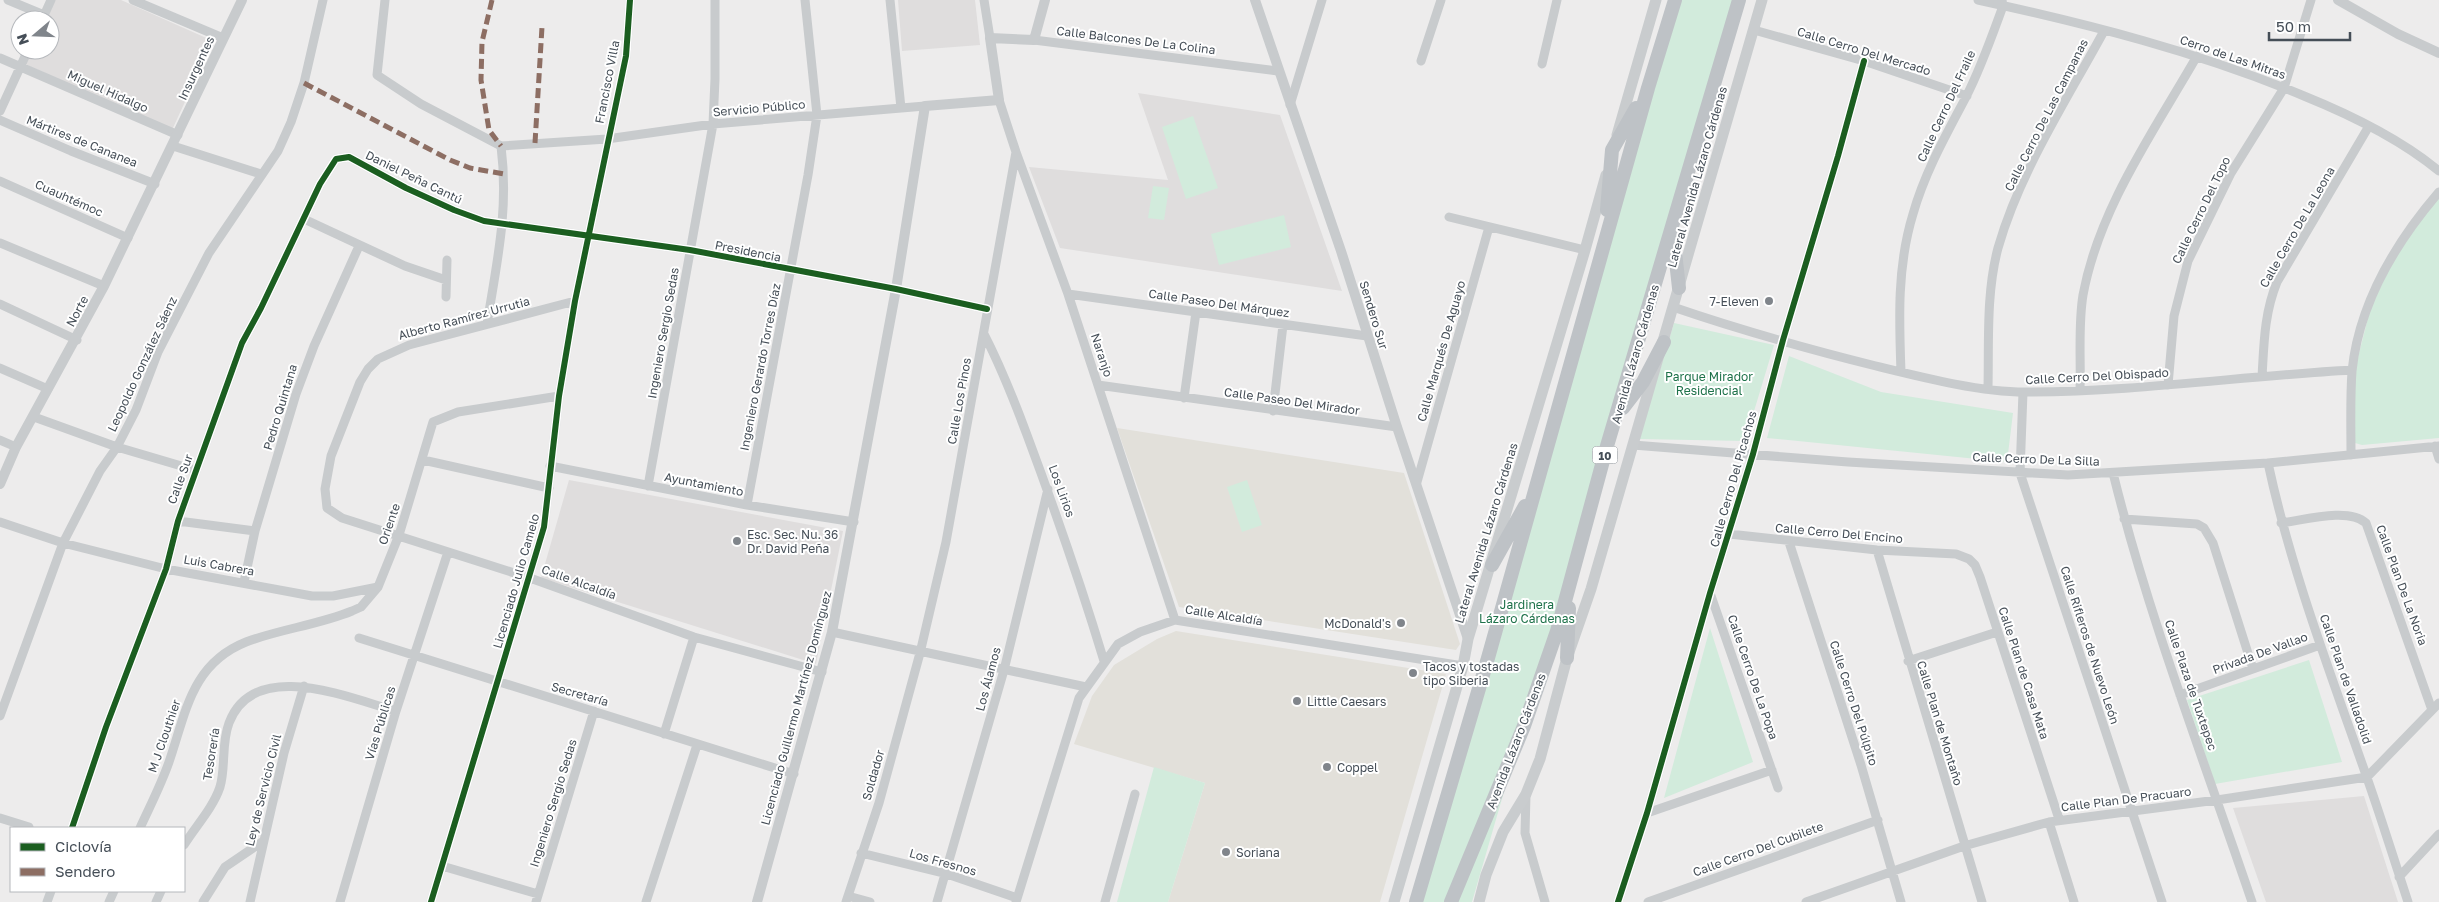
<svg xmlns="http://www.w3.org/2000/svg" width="2439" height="902" font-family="'Golos Text',sans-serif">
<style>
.commercial{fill:#e2e0da}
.education{fill:#dfdddd}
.green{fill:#d2ebdc}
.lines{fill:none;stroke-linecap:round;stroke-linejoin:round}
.minor{stroke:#c8cbcd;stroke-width:9}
.tertiary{stroke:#c8cbcd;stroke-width:10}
.secondary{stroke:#c9ccce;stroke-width:11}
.trunk{stroke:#bec2c6;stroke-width:14}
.quiet{stroke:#8d6e63;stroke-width:5;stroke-dasharray:10 5;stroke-linecap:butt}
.cycleway-casing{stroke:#fff;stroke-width:9}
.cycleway{stroke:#1b5e20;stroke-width:6}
.poi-dot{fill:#80858b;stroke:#fff;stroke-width:2}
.labels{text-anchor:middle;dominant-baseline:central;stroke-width:4;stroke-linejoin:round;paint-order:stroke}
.shield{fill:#fff;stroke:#7d8389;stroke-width:1}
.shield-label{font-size:11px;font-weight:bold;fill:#454e57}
.street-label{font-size:12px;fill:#454e57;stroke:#fff}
.poi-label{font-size:12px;fill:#454e57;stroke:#fff;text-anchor:start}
.park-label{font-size:12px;fill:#1d7149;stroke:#fff}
</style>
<rect width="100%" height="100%" fill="#edecec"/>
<path class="commercial" d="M 1117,428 L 1404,473 L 1460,644 L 1456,650 L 1179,607 Z
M 1176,631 L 1446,674 L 1380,902 L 1168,902 L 1205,783 L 1074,744 L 1092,696 L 1114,665 L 1157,639 Z"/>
<path class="education" d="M 54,0 L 121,0 L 213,41 L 172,130 L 25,64 L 32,50 L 50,50 L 50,20 L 45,20 Z
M 898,0 L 975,0 L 980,45 L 902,51 Z
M 1138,93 L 1280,115 L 1342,291 L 1060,248 L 1029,167 L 1168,180 Z
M 569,480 L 843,531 L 816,664 L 541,578 Z
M 2364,796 L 2398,902 L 2266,902 L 2233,808 Z"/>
<path class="green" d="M 1672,0 L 1734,0 L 1472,902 L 1414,902 L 1456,744 Z
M 1193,116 L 1218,188 L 1186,199 L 1162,127 Z
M 1153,186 L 1169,188 L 1164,220 L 1148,218 Z
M 2439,197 L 2439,438 L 2362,445 L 2355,443 L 2355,369 L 2370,310 L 2399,247 Z
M 1284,215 L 1291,247 L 1219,265 L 1211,234 Z
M 1674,323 L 1774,345 L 1745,441 L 1639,439 Z
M 1789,356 L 1881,392 L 2013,413 L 2007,462 L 1767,438 Z
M 1247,480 L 1262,525 L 1242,532 L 1227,487 Z
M 1710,628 L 1753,762 L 1664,798 Z
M 2309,660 L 2342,762 L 2215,784 L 2187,700 Z
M 1154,767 L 1205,783 L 1168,902 L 1117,902 Z"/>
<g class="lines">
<path class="minor" d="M 8,0 L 44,15
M 133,0 L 223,38
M 385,0 L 377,75 L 421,104 L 501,146
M 890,0 L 901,108
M 984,0 L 990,38
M 1978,0 C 2088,24 2199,52 2304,96 C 2351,115 2399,138 2439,171
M 42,20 L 51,0
M 1754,30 L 1864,61 L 1967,96
M 1034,40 L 1278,71
M 0,58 L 178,135
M 1421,61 L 1441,0
M 1542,64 L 1557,0
M 999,100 L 1016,152 L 1068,294 L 1175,620
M 1290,105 L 1322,0
M 0,111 L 28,50
M 0,120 L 71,151 L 155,184
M 173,146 L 261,174
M 0,181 L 128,238
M 1449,217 L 1585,250
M 304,219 L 405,266 L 446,280
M 0,243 L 104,286
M 1068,294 L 1367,336
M 446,297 L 447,260
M 575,301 L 409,345 L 378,359 L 368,369 L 360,382 L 331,456 L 325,489 L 327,508 L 342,518 L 530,578 L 694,637 L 822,672
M 0,304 L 77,340
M 1673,307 C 1740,330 1808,349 1876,366 C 1921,377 1979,392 2025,392 C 2134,392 2243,376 2352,370
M 487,324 C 497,261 509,210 501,146 L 607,139 L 713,124 L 925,106
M 984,334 C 1001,367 1014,400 1027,435 C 1055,510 1081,585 1104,661
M 0,368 L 48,389
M 1901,372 C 1899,319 1897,266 1913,214 C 1925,172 1946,135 1966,97 C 1981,68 1992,36 2003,6 L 2002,0
M 2262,377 C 2264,344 2264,314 2277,282 L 2369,126
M 1098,385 L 1397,427
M 2168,385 L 2174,316 L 2188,261 L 2231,173 L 2284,88 L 2311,0
M 1988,388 C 1989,342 1986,293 1998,248 C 2020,171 2066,101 2104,31
M 2080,389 C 2081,358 2078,325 2083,295 C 2099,208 2154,131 2197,56
M 2023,392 L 2020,473 L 2162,902
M 1184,398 L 1196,312
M 1273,411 L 1283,325
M 34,417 L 117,447 L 195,470
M 0,440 L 16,447
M 1633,445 L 1848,462 L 2068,475 L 2268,463 L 2439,446
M 2435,446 L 2439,459
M 2351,455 C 2351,427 2350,399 2352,371 C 2359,304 2396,242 2439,192
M 423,460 L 549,488
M 2268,463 C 2291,570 2330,672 2366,775 C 2381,817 2394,860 2408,902
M 550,466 L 747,505 L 854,522
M 2113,473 C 2149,619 2204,760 2252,902
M 1417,482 L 1489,227
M 648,486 L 713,124 L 715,79 L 715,0
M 747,505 L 808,175 L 817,115 L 805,0
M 2124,519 L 2197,524 L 2204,528 L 2213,543 L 2253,669
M 178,521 L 255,531
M 0,522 L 63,543 L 166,569 L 312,596 L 333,596 L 378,587
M 2281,523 C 2304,520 2349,507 2366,523 L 2432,710
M 1729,534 L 1877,550 L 1956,554 L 1969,559 L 1975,565 L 1980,577 L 2059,819
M 1789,542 L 1861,765 L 1901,902
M 1877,550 L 1982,902
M 244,582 L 255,531 L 296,394 L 314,346 L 359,246
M 1710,593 L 1778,788
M 832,632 L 1086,687
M 359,638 L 794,774
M 1908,661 L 1997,632
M 2180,695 L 2320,645
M 0,716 L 63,543 L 100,471 L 117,447 L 136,410 L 158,352 L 209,253 L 278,151 L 291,122 L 304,83 L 323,0
M 664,734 L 694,637
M 1526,795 L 1525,833 L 1545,902
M 1647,813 L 1772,770
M 0,818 L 29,827
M 2049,822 L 2074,902
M 72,828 L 106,727 L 166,569 L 178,521 L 242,343 L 261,308 L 320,184 L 336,159 L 349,157 L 406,188 L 454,210 L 484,221 L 690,250 L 896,289 L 987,309
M 140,828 C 150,806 161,785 169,762 C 186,713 191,664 246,642 C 280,629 318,625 352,611 L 361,607 L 378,587 L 399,535 L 433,422 L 458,412 L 559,396
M 184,845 C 195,827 213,808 220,787 C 226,767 221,744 229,723 C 254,657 349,698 396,711
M 861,853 L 947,874 L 1017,898
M 442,866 L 538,894
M 2399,877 L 2439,834
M 848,896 L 870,902
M 47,902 L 51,891
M 109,902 L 114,891
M 156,902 L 161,891
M 203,902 L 225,867 L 262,842
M 250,902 L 284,753 L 304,686
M 340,902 L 396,711 L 448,552
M 431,902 L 544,527 L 559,396 L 575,301 L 626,56 L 630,0
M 536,902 L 594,711
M 646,902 L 697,745
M 846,902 L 879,803 L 920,653 L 946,542 L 1016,152
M 937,902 L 1004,670 L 1048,489
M 1016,902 L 1079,698 L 1118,644 L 1140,632 L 1175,620 L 1463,666
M 1105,902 L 1135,794
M 1618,902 L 1647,813 L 1710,593 L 1753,454 L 1783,340 L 1838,156 L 1864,61
M 1648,902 L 1878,820
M 1806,902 L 1964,846 L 2049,822 L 2217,800 L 2367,777 L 2439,703"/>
<path class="tertiary" d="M 1255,0 L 1341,251 L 1397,427 L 1468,639
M 2338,0 L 2398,34 L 2439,53
M 0,484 L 16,447 L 104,286 L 242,0
M 757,902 L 832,632 L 896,289 L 925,106 L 999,100 L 990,38 L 1034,40 L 1045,0"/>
<path class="secondary" d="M 1617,135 L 1656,0
M 1394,902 L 1463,666 L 1468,639 L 1585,250 L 1606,175
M 1479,902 L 1486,875 L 1503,832 L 1526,794 L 1540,759 L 1567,658 L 1591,589 L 1762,0"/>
<path class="trunk" d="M 1607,210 L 1612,150 L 1636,108
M 1673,234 L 1679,288
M 1623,408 L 1643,382 L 1664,342
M 1492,565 L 1525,506
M 1567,658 L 1569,608
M 1416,902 L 1488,658 L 1648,88 L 1675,0
M 1451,902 L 1524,726 L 1557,631 L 1607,446 L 1739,0"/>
<path class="quiet" d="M 492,0 L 482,42 L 481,80 L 489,130 L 501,146
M 304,83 L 450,160 L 470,168 L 504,174
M 535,143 L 542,27"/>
<g class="cycleway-casing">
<path id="cycleway" d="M 72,828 L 106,727 L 166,569 L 178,521 L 242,343 L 261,308 L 320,184 L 336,159 L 349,157 L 406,188 L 454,210 L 484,221 L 690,250 L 896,289 L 987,309
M 431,902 L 544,527 L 559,396 L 575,301 L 626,56 L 630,0
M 1618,902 L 1647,813 L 1710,593 L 1753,454 L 1783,340 L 1838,156 L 1864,61"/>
</g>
<use href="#cycleway" class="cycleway"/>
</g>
<g class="poi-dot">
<circle cx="1769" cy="301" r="5"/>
<circle cx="737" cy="541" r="5"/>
<circle cx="1401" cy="623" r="5"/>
<circle cx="1413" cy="673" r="5"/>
<circle cx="1297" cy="701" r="5"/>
<circle cx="1327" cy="767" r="5"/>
<circle cx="1226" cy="852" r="5"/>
</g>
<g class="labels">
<rect class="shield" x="1592.5" y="446.5" width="25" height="17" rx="4"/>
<g class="shield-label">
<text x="1605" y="455">10</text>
</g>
<g class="street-label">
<text transform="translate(1136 40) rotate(7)">Calle Balcones De La Colina</text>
<text transform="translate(1864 51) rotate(17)">Calle Cerro Del Mercado</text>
<text transform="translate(2233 57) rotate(19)">Cerro de Las Mitras</text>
<text transform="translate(196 68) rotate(-65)">Insurgentes</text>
<text transform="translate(607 82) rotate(-79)">Francisco Villa</text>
<text transform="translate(108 91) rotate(24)">Miguel Hidalgo</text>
<text transform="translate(1946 106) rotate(-65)">Calle Cerro Del Fraile</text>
<text transform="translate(759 108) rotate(-5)">Servicio Público</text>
<text transform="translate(2046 115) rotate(-63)">Calle Cerro De Las Campanas</text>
<text transform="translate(82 141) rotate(22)">Mártires de Cananea</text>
<text transform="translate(414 177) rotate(26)">Daniel Peña Cantú</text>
<text transform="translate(1697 177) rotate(-74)">Lateral Avenida Lázaro Cárdenas</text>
<text transform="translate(69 198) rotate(24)">Cuauhtémoc</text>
<text transform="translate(2201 210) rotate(-64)">Calle Cerro Del Topo</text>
<text transform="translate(2297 227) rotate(-60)">Calle Cerro De La Leona</text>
<text transform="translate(748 251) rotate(11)">Presidencia</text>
<text transform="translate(1219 303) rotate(8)">Calle Paseo Del Márquez</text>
<text transform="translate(77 311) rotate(-62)">Norte</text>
<text transform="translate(1374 315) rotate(73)">Sendero Sur</text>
<text transform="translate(464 318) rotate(-15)">Alberto Ramírez Urrutia</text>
<text transform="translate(663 333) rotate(-80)">Ingeniero Sergio Sedas</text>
<text transform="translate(1441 351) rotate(-74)">Calle Marqués De Aguayo</text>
<text transform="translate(1635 354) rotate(-74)">Avenida Lázaro Cárdenas</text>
<text transform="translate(1102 355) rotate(72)">Naranjo</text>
<text transform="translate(142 364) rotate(-65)">Leopoldo González Sáenz</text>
<text transform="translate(760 367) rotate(-79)">Ingeniero Gerardo Torres Díaz</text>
<text transform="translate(2097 376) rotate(-3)">Calle Cerro Del Obispado</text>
<text transform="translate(959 401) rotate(-80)">Calle Los Pinos</text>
<text transform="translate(1292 401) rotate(8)">Calle Paseo Del Mirador</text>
<text transform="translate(280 407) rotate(-73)">Pedro Quintana</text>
<text transform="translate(2036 459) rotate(2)">Calle Cerro De La Silla</text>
<text transform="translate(180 479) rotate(-70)">Calle Sur</text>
<text transform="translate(1733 479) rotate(-74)">Calle Cerro Del Picachos</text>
<text transform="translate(704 484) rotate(11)">Ayuntamiento</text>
<text transform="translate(1062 491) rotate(70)">Los Lirios</text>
<text transform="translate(389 524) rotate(-71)">Oriente</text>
<text transform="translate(1486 533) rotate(-73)">Lateral Avenida Lázaro Cárdenas</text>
<text transform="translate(1839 533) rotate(5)">Calle Cerro Del Encino</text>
<text transform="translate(219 565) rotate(10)">Luis Cabrera</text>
<text transform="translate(516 581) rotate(-74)">Licenciado Julio Camelo</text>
<text transform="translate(579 582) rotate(20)">Calle Alcaldía</text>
<text transform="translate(2402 585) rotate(70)">Calle Plan De La Noria</text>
<text transform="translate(1224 615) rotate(9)">Calle Alcaldía</text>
<text transform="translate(2090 645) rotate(72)">Calle Rifleros de Nuevo León</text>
<text transform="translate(2260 653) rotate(-20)">Privada De Vallao</text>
<text transform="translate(2024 673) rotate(72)">Calle Plan de Casa Mata</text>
<text transform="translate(1753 677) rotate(71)">Calle Cerro De La Popa</text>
<text transform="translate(988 679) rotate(-75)">Los Álamos</text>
<text transform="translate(2346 679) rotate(71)">Calle Plan de Valladolid</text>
<text transform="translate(2191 685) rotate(71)">Calle Plaza de Tuxtepec</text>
<text transform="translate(580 694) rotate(16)">Secretaría</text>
<text transform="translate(1854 703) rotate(72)">Calle Cerro Del Púlpito</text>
<text transform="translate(796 708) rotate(-75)">Licenciado Guillermo Martínez Domínguez</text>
<text transform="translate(380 723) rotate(-73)">Vías Públicas</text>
<text transform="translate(1940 723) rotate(73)">Calle Plan de Montaño</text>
<text transform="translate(164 736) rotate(-71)">M J Clouthier</text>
<text transform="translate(1516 741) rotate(-69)">Avenida Lázaro Cárdenas</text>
<text transform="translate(211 754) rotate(-81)">Tesorería</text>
<text transform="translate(873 775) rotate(-74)">Soldador</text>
<text transform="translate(263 790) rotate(-76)">Ley de Servicio Civil</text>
<text transform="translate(2126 799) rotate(-7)">Calle Plan De Pracuaro</text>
<text transform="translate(553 803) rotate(-73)">Ingeniero Sergio Sedas</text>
<text transform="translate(1758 849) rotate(-20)">Calle Cerro Del Cubilete</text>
<text transform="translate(943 862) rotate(16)">Los Fresnos</text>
</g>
<g class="poi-label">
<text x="1759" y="301" text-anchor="end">7-Eleven</text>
<text x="747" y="534">Esc. Sec. Nu. 36<tspan x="747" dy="14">Dr. David Peña</tspan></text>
<text x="1391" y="623" text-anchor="end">McDonald's</text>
<text x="1423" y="666">Tacos y tostadas<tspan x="1423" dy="14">tipo Siberia</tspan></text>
<text x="1307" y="701">Little Caesars</text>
<text x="1337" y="767">Coppel</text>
<text x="1236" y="852">Soriana</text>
</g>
<g class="park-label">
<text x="1709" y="376">Parque Mirador<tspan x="1709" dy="14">Residencial</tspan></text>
<text x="1527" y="604">Jardinera<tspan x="1527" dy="14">Lázaro Cárdenas</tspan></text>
</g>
</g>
<rect x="10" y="827" width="175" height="65" fill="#ffffff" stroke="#b5b8bc"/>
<rect x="20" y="843" width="25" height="8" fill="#1b5e20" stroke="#b5b8bc"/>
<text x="55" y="852" font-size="15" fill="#454e57">Ciclovía</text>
<rect x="20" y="868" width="25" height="8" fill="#8d6e63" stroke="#b5b8bc"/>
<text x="55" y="877" font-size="15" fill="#454e57">Sendero</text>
<g transform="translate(35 35) rotate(251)"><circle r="24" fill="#ffffff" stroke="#b5b8bc"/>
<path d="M0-4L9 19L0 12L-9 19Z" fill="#80858b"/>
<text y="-8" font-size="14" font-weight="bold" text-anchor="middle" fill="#454e57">N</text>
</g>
<path d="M2269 32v8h81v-8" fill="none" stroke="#454e57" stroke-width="2.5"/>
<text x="2276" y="32" font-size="15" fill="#454e57" stroke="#ffffff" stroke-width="4" paint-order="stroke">50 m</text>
</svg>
